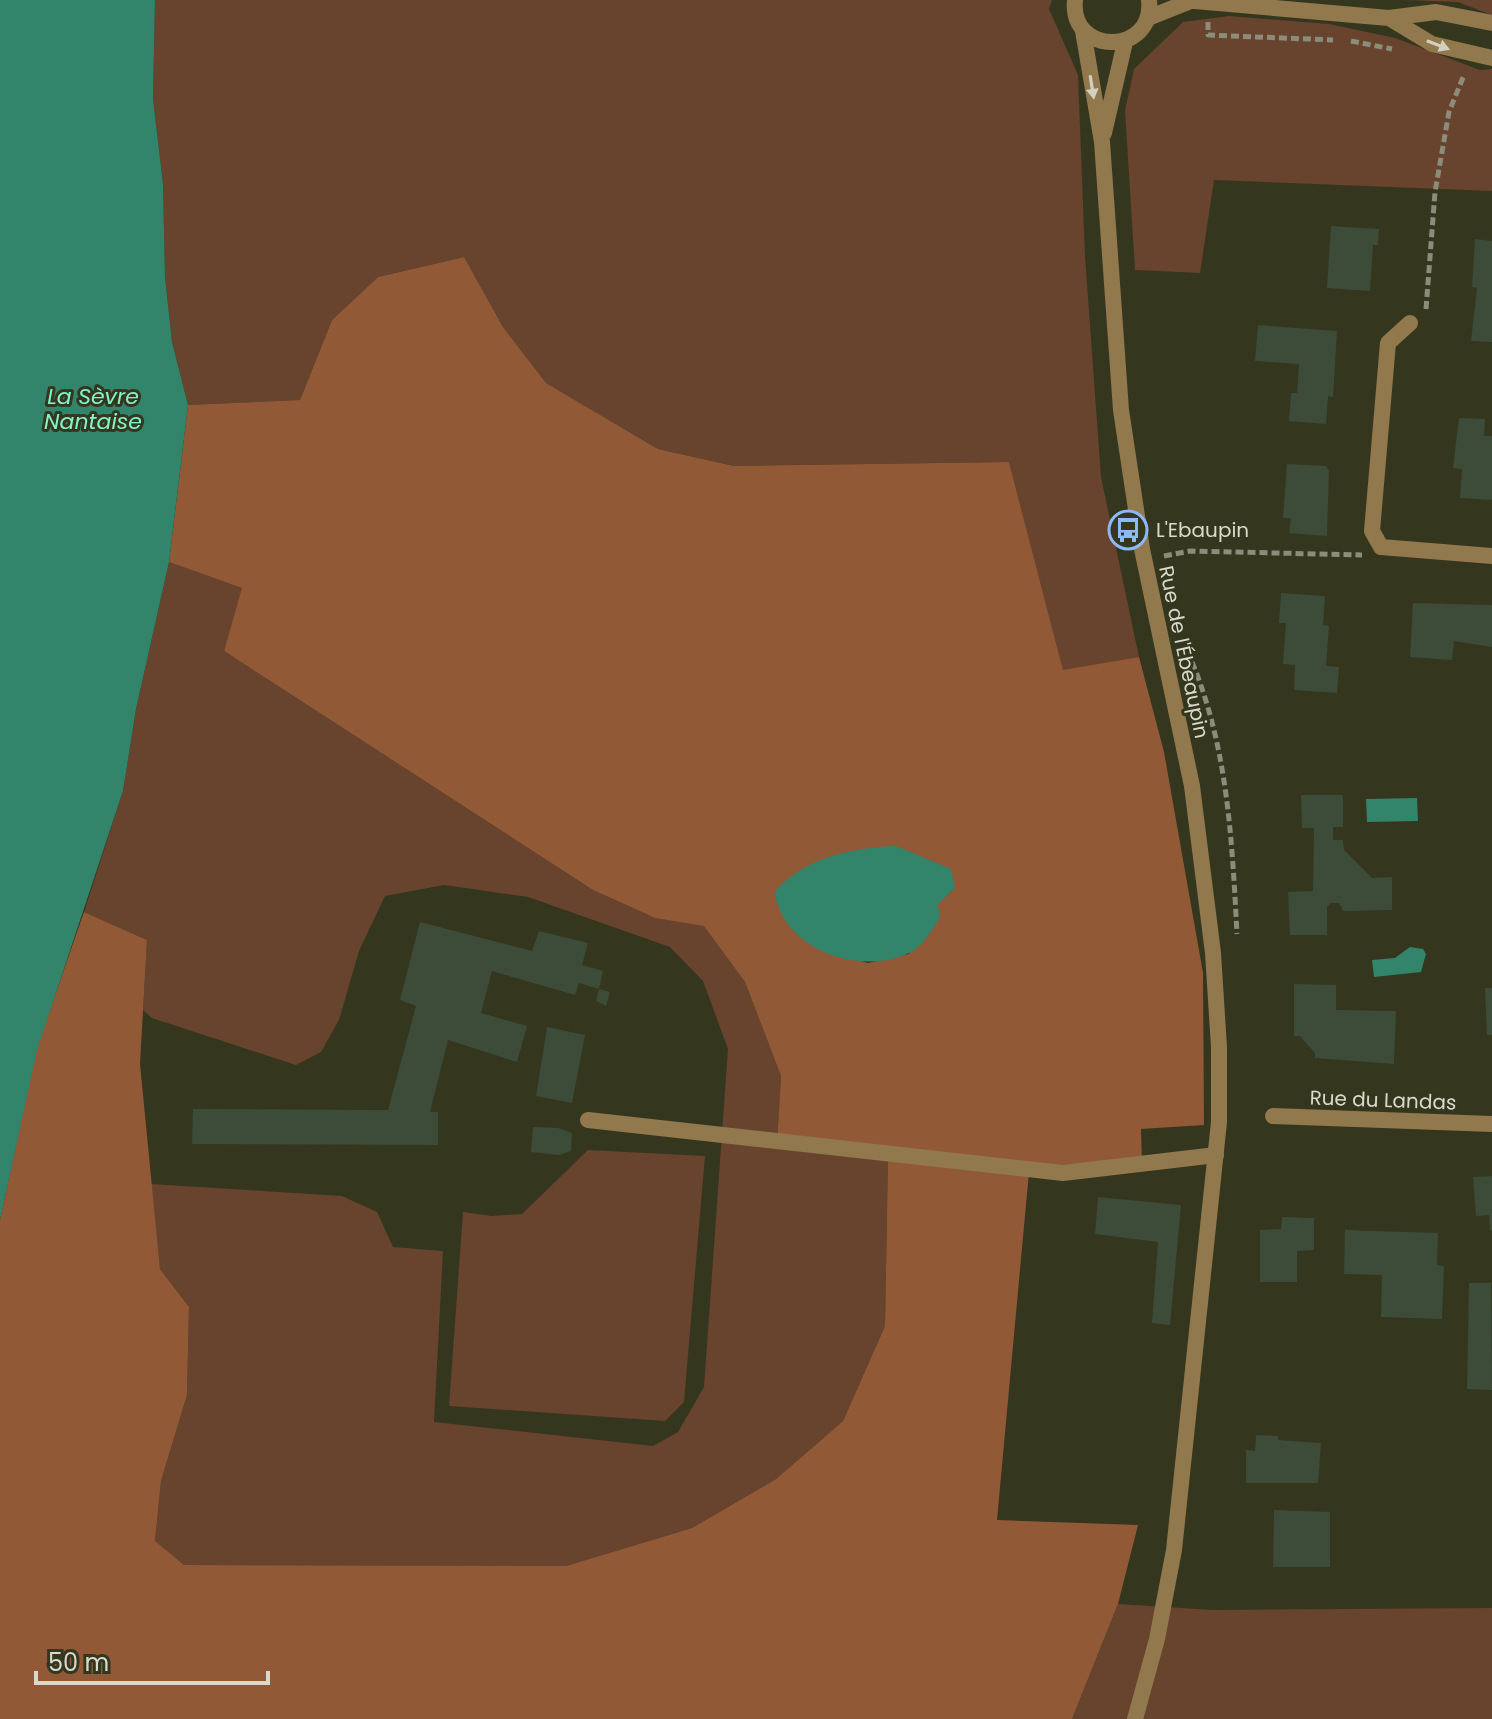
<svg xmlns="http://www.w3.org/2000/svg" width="1492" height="1719" font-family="Poppins,sans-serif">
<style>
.green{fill:#68432d}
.forest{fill:#925937;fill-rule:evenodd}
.water{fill:#32846a}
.building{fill:#3c4c38}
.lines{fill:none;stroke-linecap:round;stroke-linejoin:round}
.path{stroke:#8b8c79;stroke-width:5;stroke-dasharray:8 4;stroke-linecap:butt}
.service{stroke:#91784d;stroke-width:16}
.minor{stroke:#91784d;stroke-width:16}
.tertiary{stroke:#91784d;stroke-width:16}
.oneway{fill:#d2d0bf}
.labels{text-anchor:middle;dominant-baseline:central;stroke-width:6;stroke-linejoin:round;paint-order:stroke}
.poi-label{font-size:20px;fill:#d9dacc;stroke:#35361e;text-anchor:start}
.street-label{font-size:20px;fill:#d9dacc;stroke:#35361e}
.water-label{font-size:22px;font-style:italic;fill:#82f4cd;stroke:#35361e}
</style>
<rect width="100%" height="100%" fill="#35361e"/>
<path class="green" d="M 155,0 L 1052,0 L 1049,9 L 1078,75 L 1085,256 L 1101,477 L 1139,657 L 1063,671 L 1009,462 L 734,466 L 658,449 L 546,383 L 503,327 L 464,257 L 378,277 L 332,320 L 300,400 L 188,405 L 172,342 L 165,277 L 163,184 L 153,99 Z
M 1406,0 L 1492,0 L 1492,15 L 1458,2 Z
M 1229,16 L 1329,24 L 1395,38 L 1480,70 L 1492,69 L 1492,191 L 1214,180 L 1200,273 L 1135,270 L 1125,111 L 1134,69 L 1183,22 Z
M 169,562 L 243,588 L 224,651 L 593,890 L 655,918 L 704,925 L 745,982 L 781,1076 L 777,1143 L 888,1157 L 885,1326 L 843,1421 L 776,1479 L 692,1528 L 566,1566 L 184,1565 L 155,1542 L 161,1481 L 187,1395 L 189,1307 L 160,1269 L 151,1184 L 342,1196 L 377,1212 L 393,1247 L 443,1251 L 434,1422 L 653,1446 L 678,1432 L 704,1387 L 728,1049 L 703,981 L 670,947 L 528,897 L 444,885 L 385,896 L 359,951 L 339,1020 L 321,1052 L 296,1065 L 152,1018 L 143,1010 L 147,940 L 84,912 L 123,791 L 136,709 Z
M 588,1150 L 705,1156 L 684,1402 L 665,1421 L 449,1406 L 463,1212 L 492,1216 L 522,1214 Z
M 1118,1604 L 1213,1610 L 1492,1608 L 1492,1719 L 1072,1719 Z"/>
<path class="forest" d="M 464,257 L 503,327 L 546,383 L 658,449 L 734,466 L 1009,462 L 1063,670 L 1139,657 L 1164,752 L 1203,973 L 1204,1125 L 1141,1129 L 1142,1163 L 1029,1172 L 997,1520 L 1138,1525 L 1118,1604 L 1072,1719 L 0,1719 L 0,1220 L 36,1050 L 84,912 L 147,940 L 140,1064 L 160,1269 L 189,1307 L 187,1395 L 161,1481 L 155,1541 L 184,1565 L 566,1566 L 692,1528 L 776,1479 L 843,1421 L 885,1326 L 888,1157 L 777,1143 L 781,1076 L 745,982 L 704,926 L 655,918 L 593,890 L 224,651 L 242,588 L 169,562 L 188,405 L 300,400 L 332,320 L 378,277 ZM 955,888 L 937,904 L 909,954 L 868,963 L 821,950 Z"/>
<path class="water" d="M 0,0 L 155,0 L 153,99 L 163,184 L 165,277 L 172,342 L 188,405 L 169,562 L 136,709 L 123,791 L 37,1050 L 0,1220 Z
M 1417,798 L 1418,821 L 1367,822 L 1366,799 Z
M 896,846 L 951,869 L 955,888 L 938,904 L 940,918 C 931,931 922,948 907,954 C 857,976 781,948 775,891 C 806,857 852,848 896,846 Z
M 1410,947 L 1423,949 L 1426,954 L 1421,972 L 1374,977 L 1372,960 L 1395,958 Z"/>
<path class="building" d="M 1331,226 L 1379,229 L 1378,245 L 1373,245 L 1370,291 L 1327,288 Z
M 1475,239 L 1492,241 L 1492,342 L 1471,341 L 1477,288 L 1472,287 Z
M 1258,325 L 1337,331 L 1333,397 L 1328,396 L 1326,424 L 1289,421 L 1291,393 L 1297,393 L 1299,364 L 1255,361 Z
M 1459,418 L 1485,419 L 1484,436 L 1492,436 L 1492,500 L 1460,498 L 1462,469 L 1453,468 Z
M 1287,464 L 1326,466 L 1329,471 L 1327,536 L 1289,533 L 1291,518 L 1283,518 Z
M 1281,593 L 1325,596 L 1323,625 L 1329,626 L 1326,666 L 1339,667 L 1337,693 L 1294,690 L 1295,665 L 1283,664 L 1286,623 L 1279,623 Z
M 1413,603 L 1492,605 L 1492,647 L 1454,641 L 1452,660 L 1410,657 Z
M 1301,795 L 1343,795 L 1343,827 L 1333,827 L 1333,840 L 1343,840 L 1344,850 L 1372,878 L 1392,877 L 1392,910 L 1343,911 L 1339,903 L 1331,903 L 1327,907 L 1327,935 L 1290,935 L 1288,892 L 1313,891 L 1314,828 L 1302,828 Z
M 420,922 L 532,951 L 539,931 L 588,943 L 582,965 L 603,971 L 599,989 L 579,983 L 575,995 L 492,971 L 481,1013 L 527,1026 L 517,1062 L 448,1040 L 430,1112 L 438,1112 L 438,1145 L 192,1144 L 193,1109 L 388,1110 L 416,1006 L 400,1000 Z
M 1294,984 L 1336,985 L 1336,1010 L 1396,1011 L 1394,1064 L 1315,1058 L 1315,1053 L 1300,1036 L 1294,1036 Z
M 1485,988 L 1492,988 L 1492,1035 L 1487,1035 Z
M 599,989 L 610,992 L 606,1006 L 596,1001 Z
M 547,1027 L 585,1035 L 572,1103 L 536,1096 Z
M 533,1127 L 558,1128 L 572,1133 L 571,1151 L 559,1155 L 531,1152 Z
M 1492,1176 L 1492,1230 L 1490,1231 L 1489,1215 L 1476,1216 L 1473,1177 Z
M 1098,1197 L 1181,1205 L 1170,1325 L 1152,1323 L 1158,1242 L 1095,1234 Z
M 1282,1217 L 1314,1218 L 1314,1250 L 1297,1251 L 1297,1282 L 1260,1282 L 1260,1230 L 1281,1229 Z
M 1345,1230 L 1438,1233 L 1437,1265 L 1444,1266 L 1442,1319 L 1381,1317 L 1382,1275 L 1344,1274 Z
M 1469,1283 L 1491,1283 L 1492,1390 L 1467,1389 Z
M 1256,1435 L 1278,1436 L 1278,1440 L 1321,1443 L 1318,1483 L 1246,1483 L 1246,1450 L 1255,1451 Z
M 1274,1510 L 1330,1512 L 1330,1567 L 1273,1567 Z"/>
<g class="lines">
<path class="path" d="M 1208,22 L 1208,35 L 1333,40
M 1351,41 L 1392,49
M 1426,309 L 1435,192 L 1449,112 L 1464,75
M 1164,556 L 1190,551 L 1362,555
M 1192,662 C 1228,749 1232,841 1237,934"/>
<path class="service" d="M 588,1120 L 1063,1173 L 1216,1155"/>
<path class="minor" d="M 1183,0 L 1389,18 L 1436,12 L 1492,23
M 1148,18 L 1188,2
M 1389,18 L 1432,44 L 1492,58
M 1410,323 L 1388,343 L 1372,531 L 1381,547 L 1492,556
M 1273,1116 L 1492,1124"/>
<path class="tertiary" d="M 1075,0 C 1069,56 1155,56 1149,0
M 1083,31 L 1102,142 L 1121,410 L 1142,549 L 1192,786 L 1213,953 L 1219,1047 L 1219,1122 L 1174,1550 L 1157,1639 L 1135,1719
M 1104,133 L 1125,42"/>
</g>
<defs><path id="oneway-solid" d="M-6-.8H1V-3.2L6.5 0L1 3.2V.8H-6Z" transform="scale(2)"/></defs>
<g class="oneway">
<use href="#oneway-solid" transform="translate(1438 45) rotate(21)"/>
<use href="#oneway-solid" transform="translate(1092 87) rotate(81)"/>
</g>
<defs>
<g id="bus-ring" transform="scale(2)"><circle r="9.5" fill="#35361e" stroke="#8cb9fc" stroke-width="1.5"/><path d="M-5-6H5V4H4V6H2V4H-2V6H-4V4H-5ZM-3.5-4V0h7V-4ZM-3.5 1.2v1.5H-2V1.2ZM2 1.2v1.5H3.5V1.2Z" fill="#8cb9fc"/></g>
</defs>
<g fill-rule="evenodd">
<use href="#bus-ring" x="1128" y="530"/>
</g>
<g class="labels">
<g class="poi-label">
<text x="1156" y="530">L'Ebaupin</text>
</g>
<g class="street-label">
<text transform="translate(1184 652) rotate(78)">Rue de l'Ébeaupin</text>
<text transform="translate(1383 1100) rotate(2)">Rue du Landas</text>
</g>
<g class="water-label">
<text x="93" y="396">La Sèvre<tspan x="93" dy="25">Nantaise</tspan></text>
</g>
</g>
<path d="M36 1671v12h232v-12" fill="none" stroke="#d9dacc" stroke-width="4"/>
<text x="48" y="1671" font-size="24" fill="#d9dacc" stroke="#35361e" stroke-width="6" paint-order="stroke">50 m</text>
</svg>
